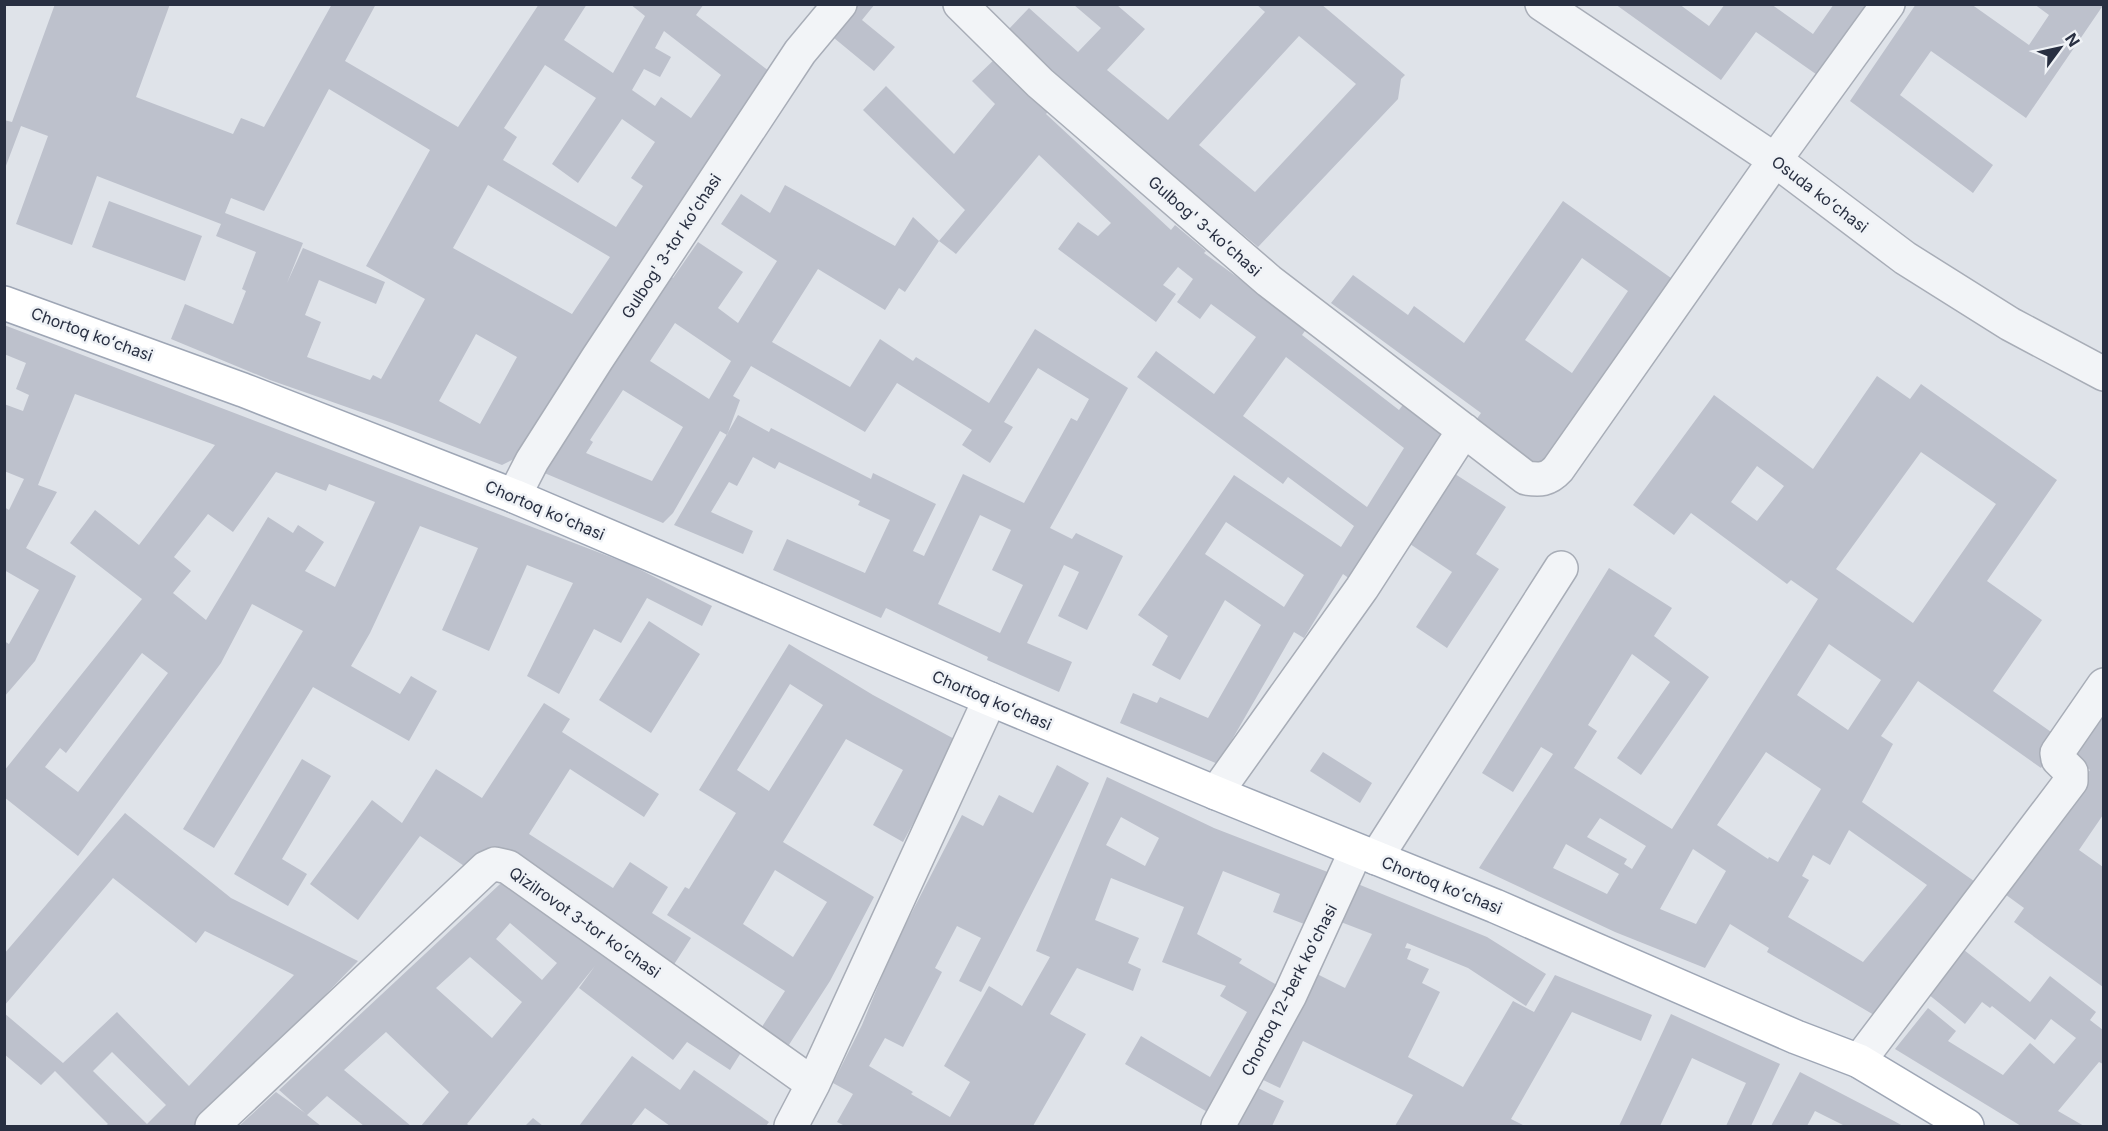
<svg xmlns="http://www.w3.org/2000/svg" width="2108" height="1131" font-family="Inter,sans-serif">
<style>
.building{fill:#bdc1cc;fill-rule:evenodd}
.lines{fill:none;stroke-linecap:round;stroke-linejoin:round}
.minor-casing{stroke:#a8adb7;stroke-width:36}
.major-casing{stroke:#9ea6b5;stroke-width:36}
.minor{stroke:#f2f4f7;stroke-width:33}
.major{stroke:#fff;stroke-width:33}
.labels{text-anchor:middle;dominant-baseline:central;stroke-width:5;stroke-linejoin:round;paint-order:stroke}
.street-label{font-size:16px;fill:#282f41;stroke:#eff2f6}
</style>
<rect width="100%" height="100%" fill="#dfe3e9"/>
<path class="building" d="M 55,4 L 170,4 L 136,97 L 233,134 L 241,118 L 264,127 L 332,4 L 376,4 L 345,61 L 458,127 L 539,4 L 587,4 L 564,40 L 613,73 L 645,16 L 630,4 L 704,4 L 696,15 L 769,71 L 718,145 L 721,147 L 520,456 L 502,465 L 392,423 L 270,380 L 171,339 L 185,304 L 233,324 L 246,291 L 242,289 L 256,252 L 216,236 L 221,224 L 97,176 L 72,245 L 16,224 L 48,136 L 21,126 L 4,171 L 4,120 L 12,122 ZM 664,31 L 721,75 L 691,118 L 661,97 L 655,106 L 632,90 L 644,69 L 660,77 L 671,57 L 655,48 ZM 545,65 L 596,98 L 552,164 L 578,183 L 622,119 L 655,142 L 631,178 L 643,186 L 616,227 L 503,160 L 517,137 L 504,128 ZM 329,89 L 430,150 L 366,266 L 425,299 L 381,379 L 373,375 L 370,380 L 307,357 L 321,322 L 305,315 L 319,280 L 376,304 L 385,282 L 303,248 L 287,283 L 303,243 L 225,213 L 231,198 L 264,211 ZM 488,185 L 610,257 L 572,314 L 453,248 ZM 476,334 L 517,357 L 480,424 L 439,401 Z
M 853,4 L 875,4 L 862,20 L 895,47 L 874,71 L 828,33 Z
M 1256,4 L 1321,4 L 1405,75 L 1401,79 L 1398,99 L 1258,247 L 1081,99 L 1007,31 L 1029,8 L 1078,52 L 1101,28 L 1074,5 L 1117,5 L 1145,29 L 1107,70 L 1168,120 L 1265,12 ZM 1299,36 L 1356,84 L 1255,192 L 1199,145 Z
M 1615,4 L 1679,4 L 1709,26 L 1725,4 L 1771,4 L 1813,34 L 1834,4 L 1875,4 L 1823,79 L 1756,32 L 1721,80 Z
M 1916,4 L 1971,4 L 2029,45 L 2049,15 L 2034,4 L 2104,4 L 2026,118 L 1931,51 L 1900,95 L 1993,165 L 1973,193 L 1850,101 Z
M 1000,54 L 1053,106 L 1046,114 L 1171,230 L 1175,225 L 1206,251 L 1204,253 L 1307,328 L 1302,335 L 1399,410 L 1405,402 L 1448,434 L 1354,582 L 1343,574 L 1304,638 L 1294,632 L 1218,764 L 1120,723 L 1133,693 L 1157,703 L 1160,697 L 1208,718 L 1261,625 L 1225,600 L 1180,680 L 1152,665 L 1168,636 L 1138,615 L 1234,475 L 1341,547 L 1354,526 L 1288,477 L 1283,484 L 1137,377 L 1156,351 L 1214,394 L 1256,337 L 1211,304 L 1200,319 L 1177,302 L 1193,279 L 1178,267 L 1163,285 L 1176,294 L 1156,322 L 1058,249 L 1078,222 L 1098,236 L 1111,223 L 1039,155 L 956,254 L 939,241 L 965,210 L 863,110 L 886,86 L 954,154 L 995,104 L 972,81 ZM 1286,357 L 1404,448 L 1367,507 L 1243,416 ZM 1226,522 L 1304,575 L 1284,607 L 1205,554 Z
M 785,185 L 895,246 L 913,217 L 939,241 L 905,292 L 899,288 L 885,310 L 818,269 L 772,342 L 850,387 L 880,339 L 913,361 L 916,357 L 989,403 L 1035,329 L 1128,388 L 1050,528 L 1072,539 L 1076,533 L 1123,556 L 1087,630 L 1058,616 L 1079,572 L 1064,565 L 1027,643 L 1072,662 L 1059,692 L 987,660 L 988,657 L 886,608 L 881,618 L 773,570 L 787,539 L 865,573 L 890,520 L 858,505 L 860,501 L 779,462 L 775,469 L 753,457 L 737,486 L 729,482 L 711,512 L 753,531 L 743,554 L 674,525 L 707,469 L 738,415 L 769,432 L 771,428 L 871,479 L 873,473 L 936,504 L 913,551 L 924,556 L 963,474 L 1024,503 L 1071,418 L 1077,421 L 1089,399 L 1038,368 L 1004,422 L 1013,427 L 990,463 L 962,445 L 972,430 L 897,383 L 865,432 L 751,366 L 733,396 L 740,400 L 727,435 L 720,431 L 673,513 L 663,523 L 542,472 L 664,272 L 673,278 L 698,242 L 743,272 L 718,308 L 738,323 L 777,261 L 721,224 L 741,194 L 770,213 ZM 675,323 L 731,361 L 709,399 L 650,361 ZM 623,390 L 683,427 L 652,481 L 586,453 L 593,442 L 590,440 ZM 980,515 L 1011,530 L 992,570 L 1023,585 L 1000,633 L 938,604 Z
M 109,201 L 202,236 L 185,281 L 92,247 Z
M 1563,201 L 1678,283 L 1546,472 L 1476,420 L 1481,413 L 1331,303 L 1353,275 L 1408,315 L 1414,306 L 1464,343 ZM 1582,258 L 1628,291 L 1572,373 L 1525,340 Z
M 4,325 L 629,564 L 712,606 L 702,626 L 647,598 L 621,643 L 594,629 L 559,694 L 527,676 L 573,583 L 527,565 L 489,651 L 442,630 L 478,548 L 420,526 L 370,633 L 351,666 L 400,694 L 411,676 L 437,691 L 409,741 L 313,687 L 214,848 L 183,829 L 303,631 L 252,604 L 221,663 L 78,856 L 4,797 L 4,771 L 142,599 L 70,543 L 95,510 L 139,545 L 215,445 L 75,394 L 38,485 L 57,492 L 26,548 L 76,576 L 35,661 L 4,697 L 4,641 L 9,644 L 39,590 L 4,570 L 4,507 L 9,510 L 24,479 L 4,471 L 4,404 L 23,411 L 29,395 L 16,389 L 26,363 L 4,354 ZM 276,472 L 326,491 L 329,484 L 375,502 L 335,587 L 305,571 L 324,542 L 298,525 L 293,533 L 268,517 L 206,620 L 173,593 L 191,571 L 174,557 L 208,514 L 233,532 ZM 142,653 L 168,673 L 78,792 L 45,767 L 60,748 L 66,753 Z
M 1877,376 L 1910,399 L 1921,384 L 2057,480 L 1987,581 L 2042,620 L 1993,691 L 2061,739 L 2041,768 L 1918,681 L 1881,736 L 1893,744 L 1862,802 L 1981,886 L 1874,1015 L 1767,952 L 1769,948 L 1730,924 L 1705,968 L 1615,932 L 1479,868 L 1553,754 L 1541,747 L 1513,792 L 1482,773 L 1609,568 L 1672,608 L 1654,636 L 1709,677 L 1641,775 L 1617,758 L 1670,682 L 1632,654 L 1588,725 L 1597,731 L 1574,768 L 1672,829 L 1818,599 L 1791,580 L 1787,584 L 1691,513 L 1674,535 L 1633,505 L 1714,395 L 1813,469 ZM 1921,452 L 1996,504 L 1913,623 L 1836,569 ZM 1757,466 L 1784,486 L 1757,521 L 1731,502 ZM 1829,644 L 1881,680 L 1848,730 L 1797,695 ZM 1766,752 L 1821,789 L 1778,862 L 1769,857 L 1768,859 L 1717,825 ZM 1600,818 L 1646,846 L 1632,869 L 1624,864 L 1627,859 L 1587,837 ZM 1849,830 L 1927,885 L 1863,962 L 1788,917 L 1809,880 L 1802,876 L 1813,855 L 1830,865 ZM 1566,844 L 1619,874 L 1607,894 L 1553,868 ZM 1693,849 L 1726,871 L 1696,924 L 1660,909 Z
M 1452,472 L 1506,507 L 1476,554 L 1499,569 L 1447,648 L 1416,627 L 1452,572 L 1407,542 Z
M 649,621 L 700,654 L 651,733 L 599,700 Z
M 789,644 L 873,695 L 958,741 L 903,842 L 873,825 L 903,770 L 846,739 L 783,842 L 874,897 L 830,981 L 785,1051 L 758,1033 L 785,991 L 667,915 L 685,887 L 689,889 L 736,813 L 699,790 ZM 790,684 L 823,705 L 769,791 L 737,770 ZM 775,870 L 827,902 L 793,957 L 743,924 Z
M 2103,699 L 2103,815 L 2079,850 L 2103,867 L 2103,987 L 2014,922 L 2024,908 L 2002,892 L 2090,770 L 2066,753 Z
M 544,703 L 570,719 L 562,732 L 659,794 L 644,817 L 570,769 L 529,834 L 613,888 L 630,862 L 668,887 L 652,913 L 691,938 L 673,966 L 488,848 L 473,872 L 420,836 L 358,920 L 310,884 L 372,800 L 402,823 L 436,769 L 482,798 Z
M 1323,752 L 1372,783 L 1360,803 L 1310,771 Z
M 302,759 L 331,776 L 282,859 L 307,874 L 288,906 L 234,874 Z
M 1057,765 L 1089,783 L 981,992 L 959,981 L 981,938 L 957,926 L 935,968 L 942,972 L 903,1047 L 885,1038 L 869,1066 L 913,1092 L 911,1094 L 950,1117 L 970,1082 L 944,1066 L 989,986 L 1022,1006 L 1050,957 L 1036,951 L 1107,777 L 1214,828 L 1338,876 L 1317,929 L 1273,912 L 1280,894 L 1223,871 L 1197,934 L 1242,959 L 1239,963 L 1289,992 L 1216,1117 L 1125,1064 L 1141,1036 L 1210,1077 L 1247,1012 L 1220,996 L 1226,986 L 1162,962 L 1184,907 L 1111,878 L 1095,920 L 1139,938 L 1128,963 L 1141,969 L 1133,991 L 1077,968 L 1050,1014 L 1086,1034 L 1033,1126 L 845,1126 L 837,1122 L 853,1094 L 833,1083 L 862,1025 L 894,947 L 962,815 L 983,826 L 999,795 L 1033,813 ZM 1121,817 L 1159,838 L 1145,866 L 1106,845 Z
M 125,813 L 231,898 L 358,961 L 199,1126 L 105,1126 L 108,1124 L 55,1071 L 41,1085 L 4,1054 L 4,1013 L 63,1063 L 117,1012 L 189,1086 L 294,975 L 205,931 L 196,943 L 113,878 L 4,1006 L 4,954 ZM 112,1052 L 166,1105 L 147,1124 L 93,1071 Z
M 512,873 L 605,953 L 700,1025 L 742,1051 L 730,1070 L 687,1042 L 673,1060 L 579,988 L 595,966 L 467,1124 L 470,1126 L 421,1126 L 449,1092 L 386,1032 L 344,1070 L 411,1126 L 364,1126 L 327,1096 L 307,1115 L 321,1126 L 239,1126 L 276,1092 L 305,1113 L 279,1090 ZM 510,923 L 557,963 L 542,980 L 496,939 ZM 470,957 L 522,1002 L 492,1038 L 436,988 Z
M 1348,880 L 1487,937 L 1546,974 L 1526,1006 L 1468,968 L 1407,943 L 1405,948 L 1411,949 L 1407,959 L 1429,969 L 1422,983 L 1440,992 L 1408,1057 L 1463,1087 L 1513,1001 L 1534,1012 L 1555,975 L 1652,1015 L 1641,1041 L 1572,1012 L 1511,1119 L 1525,1126 L 1395,1126 L 1413,1095 L 1303,1041 L 1280,1088 L 1255,1076 L 1307,969 L 1345,988 L 1372,934 L 1333,919 Z
M 1964,950 L 2030,1002 L 2050,976 L 2096,1012 L 2090,1020 L 2103,1030 L 2103,1064 L 2099,1062 L 2058,1111 L 2084,1126 L 2021,1126 L 1895,1049 L 1928,1008 L 1956,1031 L 1948,1041 L 2003,1075 L 2030,1043 L 2054,1064 L 2076,1038 L 2051,1019 L 2035,1040 L 1992,1006 L 1990,1008 L 1982,1002 L 1965,1024 L 1928,994 Z
M 1671,1014 L 1780,1064 L 1751,1126 L 1726,1126 L 1746,1083 L 1692,1058 L 1660,1126 L 1619,1126 Z
M 632,1056 L 680,1090 L 694,1070 L 769,1122 L 766,1126 L 670,1126 L 645,1108 L 631,1126 L 579,1126 Z
M 1800,1072 L 1894,1121 L 1903,1126 L 1845,1126 L 1815,1111 L 1807,1126 L 1771,1126 Z
M 1248,1083 L 1284,1101 L 1272,1126 L 1227,1126 Z
M 533,1118 L 543,1126 L 525,1126 Z"/>
<g class="lines">
<g class="minor-casing">
<path id="minor" d="M 960,4 L 1040,83 L 1269,281 L 1526,478 C 1540,480 1548,480 1558,469 L 1775,160 L 1888,4
M 1542,4 L 1775,160 L 1905,258 L 2010,324 L 2104,374
M 514,496 L 532,461 L 597,359 L 800,52 L 840,4
M 1216,793 L 1362,588 L 1464,430
M 1376,858 L 1561,568
M 1859,1061 L 2071,781 L 2071,772 L 2058,759 L 2057,753 L 2104,685
M 212,1126 L 486,868 L 495,864 L 508,867 L 813,1084
M 791,1126 L 813,1084 L 990,699
M 1218,1126 L 1290,995 L 1355,853"/>
</g>
<g class="major-casing">
<path id="major" d="M 4,303 L 243,390 L 514,496 L 990,699 L 1216,793 L 1495,906 L 1796,1037 L 1859,1061 L 1967,1126"/>
</g>
<use href="#minor" class="minor"/>
<use href="#major" class="major"/>
</g>
<g class="labels">
<g class="street-label">
<text transform="translate(1820 194) rotate(37)">Osuda koʻchasi</text>
<text transform="translate(1205 226) rotate(41)">Gulbog' 3-koʻchasi</text>
<text transform="translate(671 246) rotate(-57)">Gulbog' 3-tor koʻchasi</text>
<text transform="translate(92 334) rotate(20)">Chortoq koʻchasi</text>
<text transform="translate(545 510) rotate(23)">Chortoq koʻchasi</text>
<text transform="translate(992 700) rotate(23)">Chortoq koʻchasi</text>
<text transform="translate(1442 885) rotate(22)">Chortoq koʻchasi</text>
<text transform="translate(585 922) rotate(35)">Qizilrovot 3-tor koʻchasi</text>
<text transform="translate(1289 990) rotate(-63)">Chortoq 12-berk koʻchasi</text>
</g>
</g>
<rect width="2108" height="1131" fill="none" stroke="#282f41" stroke-width="12"/>
<g transform="translate(2060 48) rotate(57)" stroke="#eff2f6" stroke-width="4.5" paint-order="stroke">
<path d="M0-4.5L10 22L0 15L-10 22Z" fill="#282f41"/>
<text y="-9" font-size="16" font-weight="bold" text-anchor="middle" fill="#282f41">N</text>
</g>
</svg>
